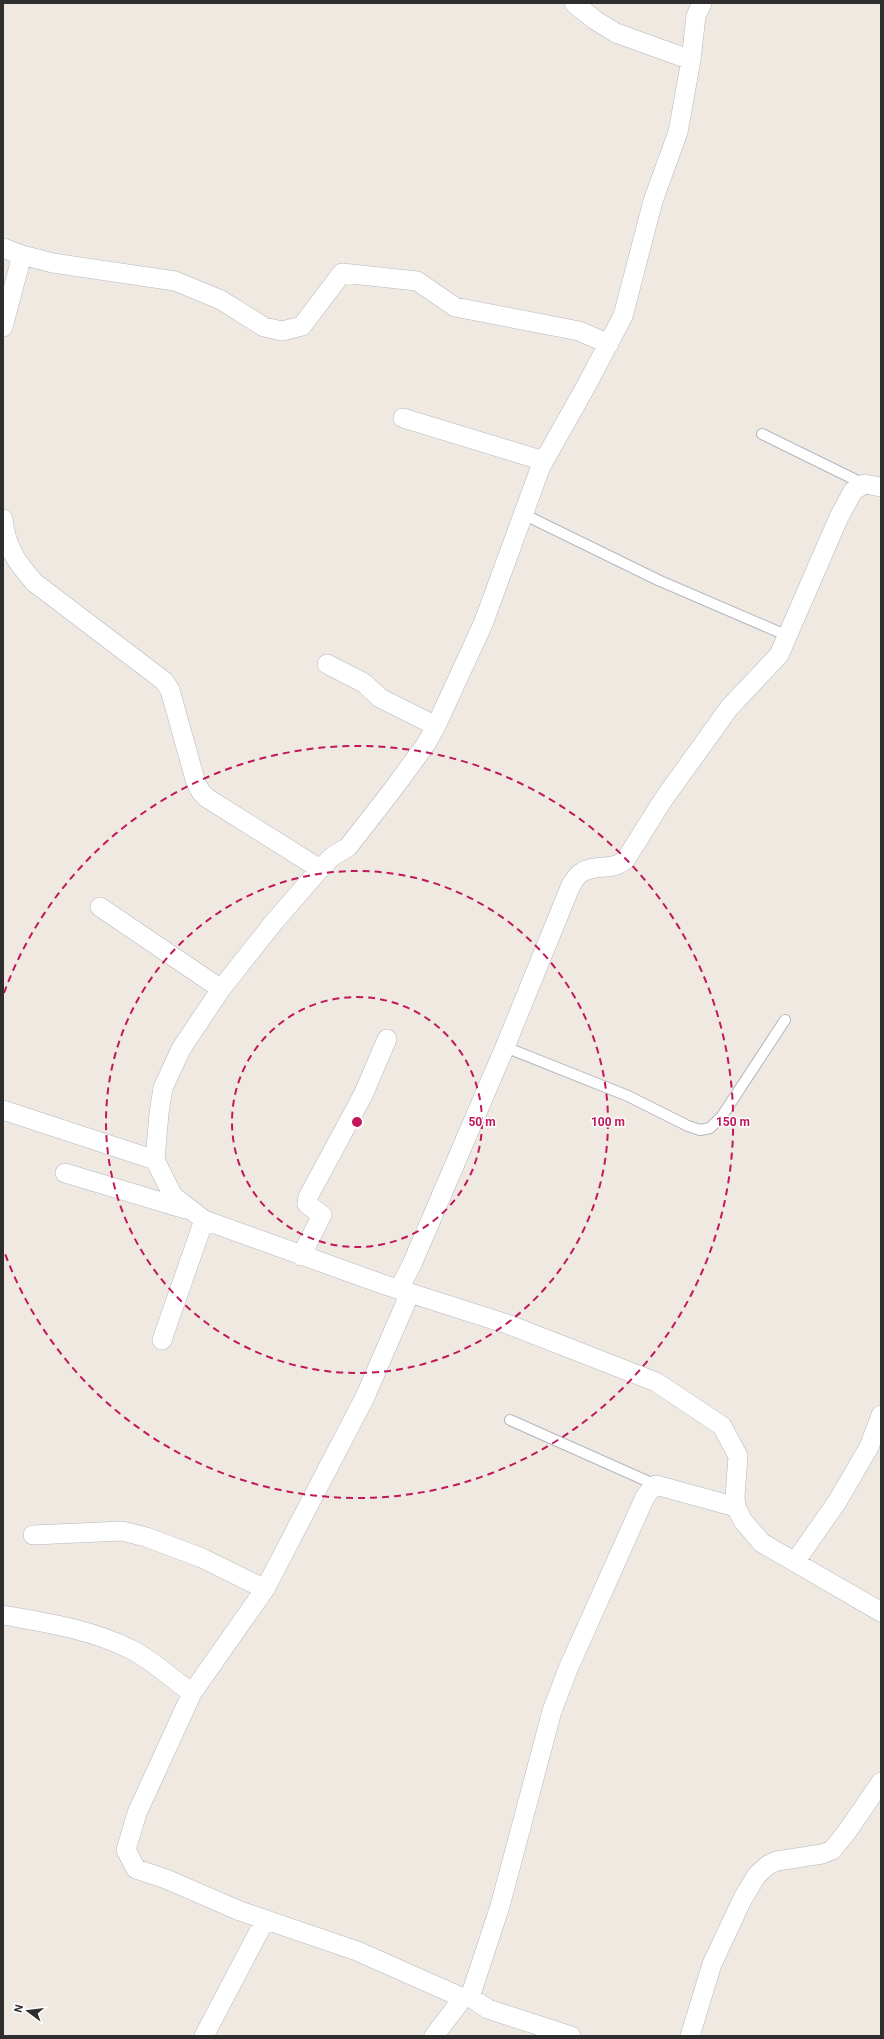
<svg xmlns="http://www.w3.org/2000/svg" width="884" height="2039" font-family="Roboto,sans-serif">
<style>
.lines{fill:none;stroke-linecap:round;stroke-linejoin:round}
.lane-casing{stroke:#b4b7c1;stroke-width:12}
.street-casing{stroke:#b4b7c1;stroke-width:20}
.lane{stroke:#fff;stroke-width:10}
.street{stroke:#fff;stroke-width:19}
.ring{fill:none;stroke:#c2185b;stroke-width:2;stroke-dasharray:7 5}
.centre{fill:#c2185b;stroke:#fff;stroke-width:2}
.ring-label{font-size:12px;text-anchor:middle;font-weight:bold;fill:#c2185b;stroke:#fff;stroke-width:3;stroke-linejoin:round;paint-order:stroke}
</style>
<rect width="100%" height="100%" fill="#efe9e1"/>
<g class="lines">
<g class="lane-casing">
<path id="lane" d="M 762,434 L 864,484
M 523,514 L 658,580 L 788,636
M 505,1047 L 628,1096 L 688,1126 L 700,1130 L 710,1128 L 722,1116 L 785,1020
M 510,1420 L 656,1485"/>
</g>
<g class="street-casing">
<path id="street" d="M 574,3 L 595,20 L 616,33 L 691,60
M 702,3 L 696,16 L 691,60 L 678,132 L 653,201 L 623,316 L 585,388 L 541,466 L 483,624 L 436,726 L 426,744 L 394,788 L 348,847 L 333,856 L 320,869 L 274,922 L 221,989 L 181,1049 L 163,1088 L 159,1113 L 155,1160 L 173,1196 L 204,1220 L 385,1285 L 510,1325 L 656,1382 L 722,1426 L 738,1456 L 735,1497 L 736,1507 L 743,1521 L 762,1543 L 881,1612
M 3,248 L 22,255 L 53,263 L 175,281 L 221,300 L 264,327 L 282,331 L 302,326 L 342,273 L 417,281 L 455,307 L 579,331 L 609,344
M 3,327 L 22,255
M 403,418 L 544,461
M 3,519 C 6,547 16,562 35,583 L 164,681 L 170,690 L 196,783 L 201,792 L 207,798 L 320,869
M 327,664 L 364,683 L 380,698 L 436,726
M 100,907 L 221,989
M 3,1110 L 155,1160
M 65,1173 L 185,1209
M 301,1256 L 322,1215 L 307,1204 L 308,1197 L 363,1095 L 387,1039
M 399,1289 L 412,1264 L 505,1047 L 571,885 C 574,881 577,875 581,873 C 595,863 613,872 626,859 L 663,800 L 729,708 L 779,655 L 839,517 L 853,491 L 864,484 L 881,487
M 410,1293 L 365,1397 L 265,1589 L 192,1693 L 137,1813 L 126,1850 L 136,1869 L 166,1879 L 240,1911 L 357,1951 L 463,1998 L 470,1997 L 488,2009 L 571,2036
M 162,1340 L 204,1220
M 33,1535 L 122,1531 L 146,1537 L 202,1558 L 265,1589
M 795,1562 L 837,1502 L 869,1447 L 881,1415
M 3,1615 C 47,1623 90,1629 130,1649 C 150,1658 173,1680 192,1693
M 470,1997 L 500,1906 L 552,1711 L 568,1669 L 645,1497 L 651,1489 L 656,1485 L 736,1507
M 204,2036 L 265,1920
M 434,2036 L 463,1998
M 690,2036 L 712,1964 L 743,1898 L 757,1875 L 768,1865 L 777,1861 L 822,1854 L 832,1850 L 846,1833 L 881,1782"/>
</g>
<use href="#lane" class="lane"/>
<use href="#street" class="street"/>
</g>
<g class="ring">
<circle cx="357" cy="1122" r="125"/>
<circle cx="357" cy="1122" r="251"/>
<path d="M4 993A376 376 0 1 1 4 1251"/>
</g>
<circle cx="357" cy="1122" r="6" class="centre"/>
<g class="ring-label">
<text x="482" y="1126">50 m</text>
<text x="608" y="1126">100 m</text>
<text x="733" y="1126">150 m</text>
</g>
<rect width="884" height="2039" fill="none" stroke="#2e2e2e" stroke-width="8"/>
<g transform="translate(28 2011) rotate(285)" stroke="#ffffff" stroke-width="3" paint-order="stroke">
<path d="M0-3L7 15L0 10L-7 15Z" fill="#2e2e2e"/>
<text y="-6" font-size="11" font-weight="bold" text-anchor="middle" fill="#2e2e2e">N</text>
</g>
</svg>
